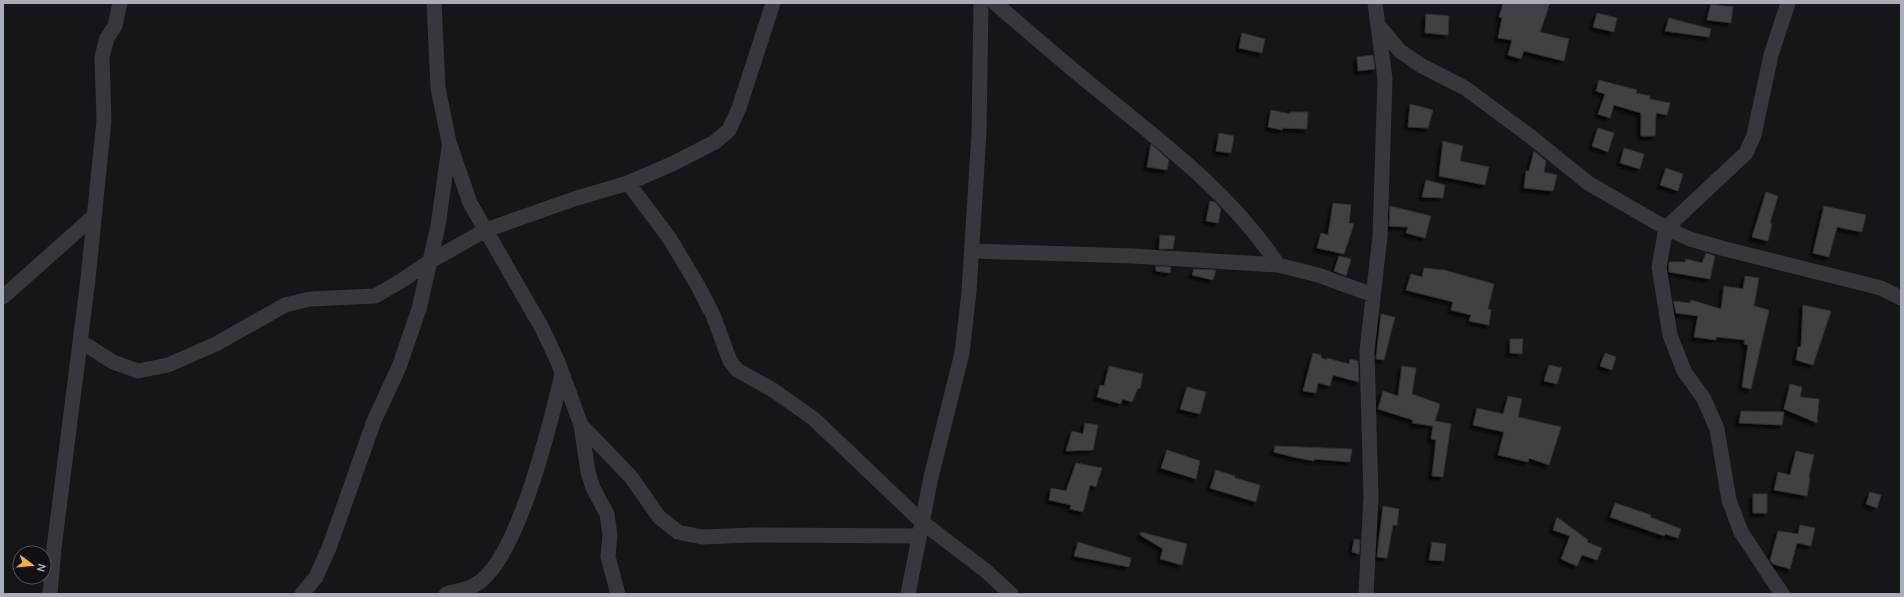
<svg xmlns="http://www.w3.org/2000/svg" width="1904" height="597" font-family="Cabin,sans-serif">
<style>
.building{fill:#404145;stroke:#303034;filter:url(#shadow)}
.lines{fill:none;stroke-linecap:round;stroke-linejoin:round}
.minor{stroke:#37383d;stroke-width:15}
</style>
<defs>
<filter id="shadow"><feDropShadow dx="-3.5" dy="3.5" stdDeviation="1" flood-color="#0009"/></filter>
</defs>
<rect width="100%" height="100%" fill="#161618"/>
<path class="building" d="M 1503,3 L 1550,3 L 1540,32 L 1569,39 L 1564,61 L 1524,51 L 1521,59 L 1508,55 L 1512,40 L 1498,38 L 1502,18 L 1499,17 Z
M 1711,4 L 1733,7 L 1731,23 L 1707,20 Z
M 1597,13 L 1617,18 L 1614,32 L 1593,27 Z
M 1426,14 L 1449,16 L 1448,35 L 1425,33 Z
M 1669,18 L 1711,29 L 1709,37 L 1665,31 Z
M 1242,33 L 1265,39 L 1262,53 L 1239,48 Z
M 1373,55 L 1375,69 L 1358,71 L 1357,57 Z
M 1599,80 L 1637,90 L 1636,93 L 1650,96 L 1650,99 L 1670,103 L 1667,115 L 1656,113 L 1655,136 L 1641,136 L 1641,113 L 1614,105 L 1610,118 L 1598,114 L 1605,94 L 1596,91 Z
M 1410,104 L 1433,110 L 1428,128 L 1408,127 Z
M 1271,110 L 1290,114 L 1290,112 L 1308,112 L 1307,129 L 1283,128 L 1282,130 L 1268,127 Z
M 1598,128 L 1614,133 L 1608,152 L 1592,146 Z
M 1219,133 L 1234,136 L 1231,153 L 1216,151 Z
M 1443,141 L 1463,146 L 1460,161 L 1489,167 L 1485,185 L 1439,176 Z
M 1151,144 L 1169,160 L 1167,170 L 1147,167 Z
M 1624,148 L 1644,154 L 1640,169 L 1620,163 Z
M 1534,151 L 1546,161 L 1544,172 L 1557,175 L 1553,191 L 1524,188 L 1526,171 L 1529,171 Z
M 1666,168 L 1683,174 L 1678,191 L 1660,185 Z
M 1426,180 L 1445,185 L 1443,198 L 1422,197 Z
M 1766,192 L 1778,196 L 1770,223 L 1772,224 L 1768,241 L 1752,237 Z
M 1210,201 L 1215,202 L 1221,209 L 1218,223 L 1206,221 Z
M 1333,203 L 1351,205 L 1349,223 L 1354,224 L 1344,254 L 1317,248 L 1321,233 L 1328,235 Z
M 1390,206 L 1431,216 L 1425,238 L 1406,233 L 1408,227 L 1389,226 Z
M 1824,206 L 1866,215 L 1862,232 L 1837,227 L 1829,257 L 1813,253 Z
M 1160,235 L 1175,236 L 1173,249 L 1159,249 Z
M 1706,253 L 1715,256 L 1710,279 L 1669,272 L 1669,262 L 1685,262 L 1686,259 L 1702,263 Z
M 1339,256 L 1351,259 L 1346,276 L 1334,271 Z
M 1156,266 L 1171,267 L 1170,273 L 1156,271 Z
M 1424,268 L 1444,270 L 1494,284 L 1488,309 L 1491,310 L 1489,325 L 1469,321 L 1471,315 L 1451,310 L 1453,302 L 1406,290 L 1411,274 L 1422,277 Z
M 1194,269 L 1216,270 L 1213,280 L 1192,275 Z
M 1745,276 L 1759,278 L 1754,306 L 1769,310 L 1751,389 L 1742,387 L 1748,345 L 1744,344 L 1745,340 L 1716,337 L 1716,340 L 1694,337 L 1698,316 L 1676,313 L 1674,304 L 1674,301 L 1690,303 L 1691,300 L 1721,309 L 1724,286 L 1743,289 Z
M 1803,305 L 1831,311 L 1813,365 L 1796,360 L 1798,347 L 1801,347 Z
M 1381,314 L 1395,317 L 1384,360 L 1376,359 Z
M 1510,339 L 1523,339 L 1522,354 L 1510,353 Z
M 1313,353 L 1321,355 L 1321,358 L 1327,360 L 1327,358 L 1349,364 L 1350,359 L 1358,361 L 1359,382 L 1333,375 L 1330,386 L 1318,383 L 1316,393 L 1303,391 Z
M 1605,353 L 1616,357 L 1612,370 L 1600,366 Z
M 1549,365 L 1562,368 L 1557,384 L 1544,381 Z
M 1109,366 L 1143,374 L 1140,389 L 1138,388 L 1132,402 L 1122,399 L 1121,404 L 1097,397 L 1100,385 L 1104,386 Z
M 1402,366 L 1416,368 L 1412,394 L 1440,404 L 1435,421 L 1451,424 L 1443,477 L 1432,476 L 1436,440 L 1431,439 L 1433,426 L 1412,423 L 1413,420 L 1378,409 L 1383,391 L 1398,396 Z
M 1790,384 L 1802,387 L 1800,397 L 1819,399 L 1817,423 L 1784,409 Z
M 1187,387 L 1206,392 L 1200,414 L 1180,409 Z
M 1508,396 L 1522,399 L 1518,417 L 1561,427 L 1549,465 L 1529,458 L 1528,462 L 1498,455 L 1504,432 L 1473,425 L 1477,408 L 1503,414 Z
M 1741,411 L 1784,412 L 1782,425 L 1739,423 Z
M 1085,423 L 1098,425 L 1093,450 L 1066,451 L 1072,431 L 1083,434 Z
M 1275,446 L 1352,449 L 1350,462 L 1314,459 L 1314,461 L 1293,457 L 1274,452 Z
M 1167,450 L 1200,461 L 1196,479 L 1161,468 Z
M 1796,451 L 1814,455 L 1809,477 L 1810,478 L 1807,496 L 1774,490 L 1778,472 L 1790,475 Z
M 1076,463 L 1102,468 L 1096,487 L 1090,485 L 1083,512 L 1070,509 L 1071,505 L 1049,500 L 1051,488 L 1066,491 Z
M 1216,470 L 1235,476 L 1235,478 L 1260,485 L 1256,502 L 1210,488 Z
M 1870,492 L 1881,495 L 1877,508 L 1866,504 Z
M 1753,494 L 1767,494 L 1767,513 L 1753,513 Z
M 1615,503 L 1651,515 L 1650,517 L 1681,529 L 1678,538 L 1665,534 L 1664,536 L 1610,517 Z
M 1383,506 L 1399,509 L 1397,525 L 1393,525 L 1387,558 L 1377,557 Z
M 1557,517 L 1588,540 L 1587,542 L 1602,548 L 1597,560 L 1582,555 L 1577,566 L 1561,559 L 1570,536 L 1553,530 Z
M 1800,525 L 1815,528 L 1811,546 L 1797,543 L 1790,569 L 1773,564 L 1770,560 L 1778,531 L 1798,534 Z
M 1141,532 L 1187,544 L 1182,565 L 1160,559 L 1163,549 L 1140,535 Z
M 1354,539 L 1360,540 L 1359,554 L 1352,552 Z
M 1078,542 L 1131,558 L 1129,567 L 1074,556 Z
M 1432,542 L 1446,544 L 1444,561 L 1429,560 Z"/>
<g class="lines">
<path class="minor" d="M 434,3 L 438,88 L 449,142 L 470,203 L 542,328 L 558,362 L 581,425 L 631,477 L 659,517 L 678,532 L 702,537 L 751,535 L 919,536
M 995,3 C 1033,36 1071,69 1110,100 C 1171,149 1235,199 1278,265
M 1378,25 L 1400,51 L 1422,66 L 1465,88 L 1530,136 L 1588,183 L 1666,228 L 1690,239 L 1725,249 L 1881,288 L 1901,298
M 628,183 L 670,239 L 698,286 L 713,315 L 730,361 L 737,370 L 773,390 L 814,419 L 922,522 L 986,571 L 1011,594
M 973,251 L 1133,256 L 1278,265 L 1318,275 L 1373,295
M 3,297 L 94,216
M 80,341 L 113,362 L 138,371 L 168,365 L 216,344 L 285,305 L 310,299 L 375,296 L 401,281 L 429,262 L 486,230 L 574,199 L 628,183 L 672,164 L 715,142 L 729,130 L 739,108 L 773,3
M 581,425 L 588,472 L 593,488 L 607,514 L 610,535 L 608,557 L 618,594
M 50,594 L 54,548 L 88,279 L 104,120 L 102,57 L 107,38 L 115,26 L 120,3
M 302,594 L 316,577 L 329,548 L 374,421 L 399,367 L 419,309 L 438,226 L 449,147
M 446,594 C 455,591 467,590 475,585 C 518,561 551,421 562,374
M 908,594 L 931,477 L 962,353 L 969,292 L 979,133 L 981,3
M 1366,594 L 1371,497 L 1367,351 L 1380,236 L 1385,79 L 1375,3
M 1782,594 L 1741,532 L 1729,500 L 1717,429 L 1704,399 L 1684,371 L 1670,335 L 1659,267 L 1666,228 L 1746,153 L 1754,135 L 1771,55 L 1788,3"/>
</g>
<rect width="1904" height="597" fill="none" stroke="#a8adb8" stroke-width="8"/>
<g transform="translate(32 565) rotate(106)"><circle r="19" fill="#111113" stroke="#4d4f55"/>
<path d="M0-3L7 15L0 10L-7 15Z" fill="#f2b134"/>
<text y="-6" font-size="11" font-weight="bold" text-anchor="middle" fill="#a8adb8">N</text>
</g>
</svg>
